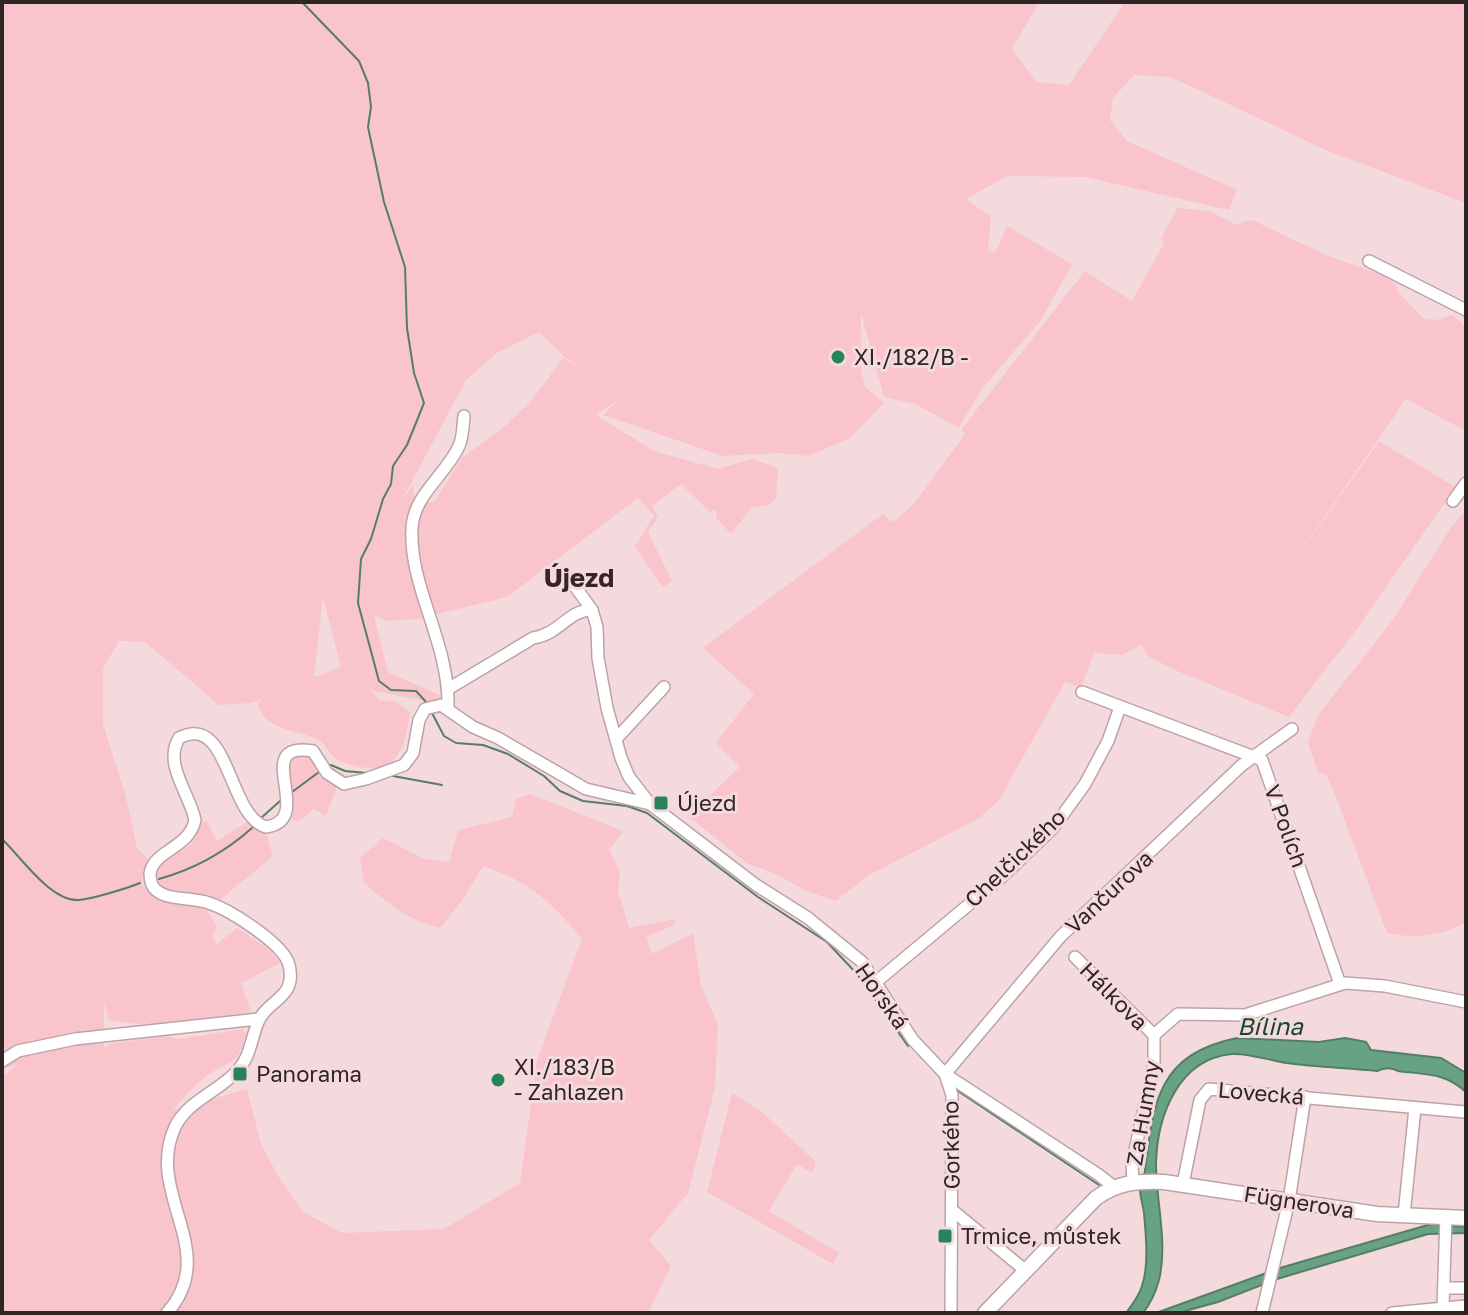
<svg xmlns="http://www.w3.org/2000/svg" width="1468" height="1315" font-family="'Golos Text',sans-serif">
	<style>
		.green { fill: #f9c4cc; fill-rule: evenodd }
		.water { fill: #67a383; stroke: #567d67; stroke-width: 2 }
		.lines { fill: none; stroke-linecap: round; stroke-linejoin: round }
		.stream { stroke: #567d67; stroke-width: 2 }
		.minor-casing { stroke: #bca3a7; stroke-width: 14 }
		.major-casing { stroke: #bca3a7; stroke-width: 17 }
		.minor { stroke: #fff; stroke-width: 11 }
		.major { stroke: #fff; stroke-width: 14 }
		.poi-dot { fill: #27845a; stroke: #f4dadd; stroke-width: 3 }
		.labels { text-anchor: middle; stroke-width: 6; stroke-linejoin: round; paint-order: stroke }
		.poi-label { font-size: 22px; fill: #2f2526; stroke: #f4dadd; text-anchor: start }
		.street-label { font-size: 22px; fill: #2f2526; stroke: #f4dadd }
		.water-label { font-size: 24px; font-style: italic; fill: #174730; stroke: #f4dadd }
		.quarter-label { font-size: 26px; font-weight: bold; fill: #372427; stroke: #f4dadd }
	</style>
	<rect width="100%" height="100%" fill="#f4dadd"/>
	<g class="green">
		<path d="M2 2H1039L1012 49 1037 82 1069 85 1123 5 1122 2H1466V203L1328 151 1171 77 1134 75 1113 98 1110 120 1127 141 1237 190 1229 210 1085 177 1007 176 966 199 991 217 988 250 995 253 1007 226 1072 264 1041 320 981 390 959 428 915 404 884 397 861 313V370L865 387 884 403 850 438 809 456 780 453 723 456 603 415 618 400 596 415 654 451 718 469 752 459 778 468 776 499 768 505 751 508 731 534 717 519 715 509 710 512 681 484 652 506 658 517 648 532 672 581 663 587 635 547 654 515 638 498 507 597 433 615 418 556V503L434 502 462 458 505 426 532 400 563 358 586 371 566 358 539 332 497 353 466 380 401 502 413 485 415 507 412 522 428 618 388 621 374 616 388 672 444 697 432 702 374 691 365 684 380 700 396 702 410 712C406 745 398 777 357 766 351 764 344 764 339 761 328 754 326 741 312 737 294 730 262 728 258 704L261 699 252 703 219 705 145 642 119 641 103 668V724L126 797 137 848 148 859 144 868 142 885C156 906 183 904 206 908L217 927 212 937 217 944 237 928 266 947 280 963 241 983 251 1012C205 1018 155 1030 109 1020L104 1003V1048L110 1044 164 1036 180 1039 242 1029 246 1033C240 1066 226 1061 204 1078 192 1087 182 1100 172 1111L247 1089 261 1144 278 1176 302 1211 342 1233 444 1229 520 1183 537 1060 582 939C552 903 529 881 483 866L463 899 440 928C410 921 387 903 364 883L360 858 383 838 424 859 449 862 458 830 512 817 516 799 530 794 623 831 609 850 620 872 618 891 629 928 676 919 672 926 646 937 652 954 693 933 701 985 718 1025 715 1088 688 1193 649 1240 671 1266 648 1313H2V1077L17 1065 6 1068 2 1074ZM323 597 341 667 315 677 314 676Z"/>
		<polygon points="1177,208 1209,211 1236,225 1244,221 1252,220 1326,255 1382,275 1396,285 1399,293 1424,319 1436,320 1452,315 1463,324 1466,335 1466,431 1406,399 1256,616 1379,441 1457,488 1445,497 1448,502 1443,505 1359,626 1289,717 1175,670 1148,656 1141,645 1122,655 1094,653 1081,687 1065,682 999,800 978,819 869,875 836,901 806,891 774,873 748,864 688,816 740,767 716,743 754,694 703,648 883,514 893,522 914,504 965,434 961,430 1085,271 1132,301 1164,243 1161,239"/>
		<path d="M1466 510V922C1443 936 1413 939 1387 933L1334 792 1327 776 1318 772 1308 743 1318 715 1392 621 1452 526Z"/>
		<path d="M298 755 312 758 320 776 337 787 326 816 314 809 298 822 292 819C290 799 279 768 298 755Z"/>
		<path d="M207 821 217 841 249 821 255 829 266 833 273 856 220 900C206 897 173 894 163 889 135 873 181 852 190 845 197 839 199 830 201 822Z"/>
		<polygon points="732,1093 761,1111 816,1162 812,1173 797,1164 769,1211 839,1253 833,1264 707,1192"/>
	</g>
	<g class="water">
		<path d="M1237 1038 1319 1042 1345 1038 1366 1042 1371 1050 1441 1058 1466 1073V1092C1444 1072 1426 1075 1398 1071 1391 1067 1385 1067 1377 1071 1347 1068 1316 1067 1286 1063 1268 1060 1249 1053 1232 1054 1178 1059 1157 1116 1156 1164 1156 1202 1168 1242 1159 1280 1156 1291 1150 1304 1143 1313H1126C1132 1305 1139 1296 1142 1286 1149 1266 1146 1235 1144 1213 1143 1205 1140 1197 1140 1189 1141 1183 1144 1177 1145 1171 1153 1102 1158 1054 1237 1038Z"/>
		<polygon points="1431,1224 1466,1227 1466,1233 1428,1234 1277,1279 1218,1302 1178,1313 1156,1313 1280,1268"/>
	</g>
	<g class="lines">
		<g class="stream">
			<polyline points="302,2 359,61 368,83 371,107 368,127 384,202 405,267 407,328 414,373 424,403 407,445 393,466 391,484 383,499 371,539 361,559 358,603 379,681 391,690 416,691 427,703"/>
			<polyline points="432,713 444,736 456,743 483,745 508,754 544,776 560,791 583,801 627,806 647,813 758,897 827,942 857,974 908,1046"/>
			<polyline points="331,765 345,771 367,773"/>
			<polyline points="393,776 442,785"/>
			<polyline points="292,792 319,772"/>
			<polyline points="261,818 280,801"/>
			<path d="M2 839C21 857 51 902 79 900 92 899 128 888 140 883"/>
			<path d="M159 879C195 869 224 853 252 828"/>
			<polyline points="958,1091 1099,1185"/>
		</g>
		<defs>
			<g id="minor">
				<polyline points="1369,261 1466,310"/>
				<polyline points="1453,501 1466,483"/>
				<polyline points="569,578 592,610 597,627 598,658 607,708 621,758 629,777 650,804 756,885 808,918 862,962 913,1040 945,1074 1099,1175 1114,1187"/>
				<path d="M448 689 533 638C560 634 568 610 592 610"/>
				<polyline points="1082,692 1262,760 1340,984"/>
				<path d="M448 708C450 644 409 587 412 529 413 495 446 475 459 446 463 437 463 425 464 416"/>
				<polyline points="617,738 664,687"/>
				<polyline points="1075,957 1154,1035"/>
				<polyline points="876,982 1003,876 1054,827 1085,784 1108,741 1120,707"/>
				<polyline points="2,1061 18,1051 75,1039 259,1019"/>
				<polyline points="945,1074 1061,936 1242,765 1292,729"/>
				<polyline points="945,1074 952,1095 951,1313"/>
				<polyline points="1133,1182 1132,1164 1154,1063 1154,1035 1178,1014 1245,1015 1345,983 1385,986 1466,1002"/>
				<polyline points="1183,1184 1200,1100 1209,1089 1465,1112"/>
				<polyline points="952,1210 1026,1271"/>
				<polyline points="1404,1215 1415,1108"/>
				<polyline points="1444,1288 1466,1288"/>
				<polyline points="1443,1307 1446,1216"/>
				<path d="M167 1313C222 1251 144 1194 175 1127 188 1100 219 1092 238 1070 251 1056 251 1037 259 1020 269 999 297 998 289 965 284 944 230 910 209 903 194 897 168 901 156 890 151 886 150 880 150 874 153 850 189 849 195 820 190 794 163 764 179 738 230 712 227 815 266 827 318 820 248 740 313 751L327 773 344 784 366 779 404 765 413 753 419 720 425 709 441 705 473 727 498 738 586 789 650 804"/>
				<polyline points="1262,1313 1289,1201 1305,1097"/>
				<polyline points="1392,1313 1466,1306"/>
			</g>
			<path id="major" d="M985 1313 1096 1198C1118 1182 1138 1181 1164 1182L1377 1214 1466 1218"/>
		</defs>
		<use href="#minor" class="minor-casing"/>
		<use href="#major" class="major-casing"/>
		<use href="#minor" class="minor"/>
		<use href="#major" class="major"/>
	</g>
	<g class="poi-dot">
		<circle cx="838" cy="357" r="8"/>
		<rect x="653" y="795" width="16" height="16" rx="4"/>
		<rect x="232" y="1066" width="16" height="16" rx="4"/>
		<circle cx="498" cy="1080" r="8"/>
		<rect x="937" y="1228" width="16" height="16" rx="4"/>
	</g>
	<g class="labels">
		<g class="poi-label">
			<text x="854" y="365">XI./182/B -</text>
			<text x="677" y="811">Újezd</text>
			<text x="514" y="1075">XI./183/B<tspan x="514" dy="25">- Zahlazen</tspan></text>
			<text x="256" y="1082">Panorama</text>
			<text x="961" y="1244">Trmice, můstek</text>
		</g>
		<g class="street-label">
			<text transform="translate(1286 826) rotate(70)" y="8">V Polích</text>
			<text transform="translate(1015 858) rotate(-44)" y="8">Chelčického</text>
			<text transform="translate(1109 892) rotate(-43)" y="8">Vančurova</text>
			<text transform="translate(882 996) rotate(55)" y="8">Horská</text>
			<text transform="translate(1114 996) rotate(45)" y="8">Hálkova</text>
			<text transform="translate(1261 1093) rotate(5)" y="8">Lovecká</text>
			<text transform="translate(1143 1113) rotate(-80)" y="8">Za Humny</text>
			<text transform="translate(951 1145) rotate(-91)" y="8">Gorkého</text>
			<text transform="translate(1299 1202) rotate(9)" y="8">Fügnerova</text>
		</g>
		<g class="water-label">
			<text x="1270" y="1035">Bílina</text>
		</g>
		<g class="quarter-label">
			<text x="579" y="587">Újezd</text>
		</g>
	</g>
	<rect width="1468" height="1315" fill="none" stroke="#2f2526" stroke-width="8"/>
</svg>
